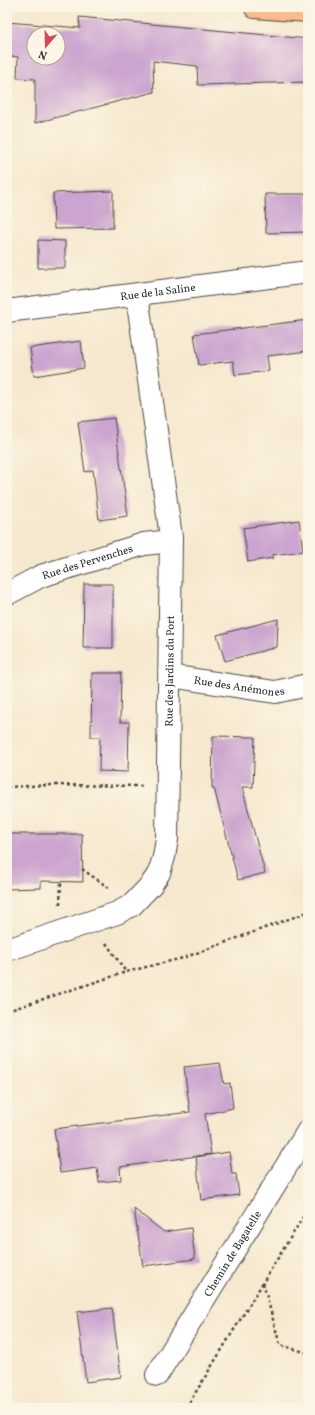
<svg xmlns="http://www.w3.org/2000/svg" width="315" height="1415" font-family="Vollkorn,serif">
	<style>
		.building { fill: #cba4cf; fill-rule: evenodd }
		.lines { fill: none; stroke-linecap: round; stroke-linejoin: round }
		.minor-casing { stroke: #494743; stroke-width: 24 }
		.major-casing { stroke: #494743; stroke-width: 24 }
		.path { stroke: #494743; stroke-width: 2.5; stroke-dasharray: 3 3; stroke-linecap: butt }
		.minor { stroke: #fff; stroke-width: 22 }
		.major { stroke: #fabc8b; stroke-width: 22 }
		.labels { text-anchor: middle; stroke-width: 3; stroke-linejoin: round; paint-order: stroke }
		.street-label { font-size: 11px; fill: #2b2b2b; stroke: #fcf5e5 }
	</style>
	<rect width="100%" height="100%" fill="#fcf5e5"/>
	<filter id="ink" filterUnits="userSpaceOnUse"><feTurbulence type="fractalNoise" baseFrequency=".025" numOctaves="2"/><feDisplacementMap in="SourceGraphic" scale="8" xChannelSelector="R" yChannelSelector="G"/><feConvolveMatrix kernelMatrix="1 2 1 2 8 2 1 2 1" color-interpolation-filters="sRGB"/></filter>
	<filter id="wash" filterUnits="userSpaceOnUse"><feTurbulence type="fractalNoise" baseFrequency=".012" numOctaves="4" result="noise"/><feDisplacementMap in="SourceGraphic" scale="16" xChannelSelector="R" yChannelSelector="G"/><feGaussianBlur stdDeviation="0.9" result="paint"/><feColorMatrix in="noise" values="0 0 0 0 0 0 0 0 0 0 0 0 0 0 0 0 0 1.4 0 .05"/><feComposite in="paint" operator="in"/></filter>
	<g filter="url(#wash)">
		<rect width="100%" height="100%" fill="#f6e8ce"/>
		<g id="blocks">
			<g class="building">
				<path d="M79 17 308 39V82L198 85 197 66 153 61 154 92 35 123V79L17 78 18 57 7 56V22L80 28ZM34 34H58V58H34Z"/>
				<polygon points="113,191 113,228 54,229 53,193"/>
				<polygon points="265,194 308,194 308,232 266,233"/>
				<polygon points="38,240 65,241 65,268 38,268"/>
				<polygon points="308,320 308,351 267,356 269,371 235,375 233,361 199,365 194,334"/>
				<polygon points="81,341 84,368 34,376 30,348"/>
				<polygon points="114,418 128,516 99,520 93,470 85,472 78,422"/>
				<polygon points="299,520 303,551 272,555 273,558 248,562 243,528"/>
				<polygon points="84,584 113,584 113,648 83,648"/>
				<polygon points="278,619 277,647 225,661 217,635"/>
				<polygon points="92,673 121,673 120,722 129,722 128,772 99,771 100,737 91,737"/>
				<polygon points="213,736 255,737 253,787 242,787 265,873 238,880 214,788 212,788"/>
				<polygon points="10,834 82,834 83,882 41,881 41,888 7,889 7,859 10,859"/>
				<polygon points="220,1063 224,1084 230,1083 233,1108 205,1114 211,1154 120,1167 121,1180 99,1182 97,1168 60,1173 54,1129 190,1112 184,1067"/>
				<polygon points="229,1152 232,1174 236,1174 239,1195 201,1200 196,1157"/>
				<polygon points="134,1209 164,1232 191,1228 195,1259 143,1266"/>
				<polygon points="112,1308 121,1377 86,1382 77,1312"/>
			</g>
		</g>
	</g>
	<g filter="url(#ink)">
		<use href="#blocks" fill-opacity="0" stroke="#494743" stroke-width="1"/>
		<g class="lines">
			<defs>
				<g id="minor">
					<path id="s1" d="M7 311 308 272"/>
					<path id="s2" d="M7 594 41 576 144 544 171 541"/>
					<path id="s3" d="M170 676 275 692 308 685"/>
					<path id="s4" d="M7 950 117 913 132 905 151 885 159 873 164 857 167 839 171 537 137 295"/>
					<path id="s5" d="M157 1375 308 1131"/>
				</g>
				<polyline id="major" points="255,7 308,11"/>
			</defs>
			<use href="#minor" class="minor-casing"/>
			<use href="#major" class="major-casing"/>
			<g class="path">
				<polyline points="7,787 50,785 142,786"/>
				<polyline points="82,869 109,888"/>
				<polyline points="60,904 61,882"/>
				<polyline points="106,943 126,972"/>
				<polyline points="7,1011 126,972 183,958 308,912"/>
				<polyline points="263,1283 280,1345 308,1353"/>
				<polyline points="186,1408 308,1209"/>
			</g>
			<use href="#minor" class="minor"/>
			<use href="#major" class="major"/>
		</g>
	</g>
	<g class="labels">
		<g class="street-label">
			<text dy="4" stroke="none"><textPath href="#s1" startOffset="152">Rue de la Saline</textPath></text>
			<text dy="4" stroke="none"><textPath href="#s2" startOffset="87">Rue des Pervenches</textPath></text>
			<text dy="4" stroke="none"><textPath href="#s4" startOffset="378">Rue des Jardins du Port</textPath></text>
			<text dy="4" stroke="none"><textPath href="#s3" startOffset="70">Rue des Anémones</textPath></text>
			<text dy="4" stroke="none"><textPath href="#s5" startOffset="143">Chemin de Bagatelle</textPath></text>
		</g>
	</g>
	<rect width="315" height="1415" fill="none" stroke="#fcf5e5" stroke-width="24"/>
	<g transform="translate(46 46) rotate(200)"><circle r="19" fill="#fcf5e5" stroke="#a8a49b"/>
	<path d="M0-3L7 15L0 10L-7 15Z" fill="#d1495b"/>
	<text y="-6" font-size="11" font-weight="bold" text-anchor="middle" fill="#2b2b2b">N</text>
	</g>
</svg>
